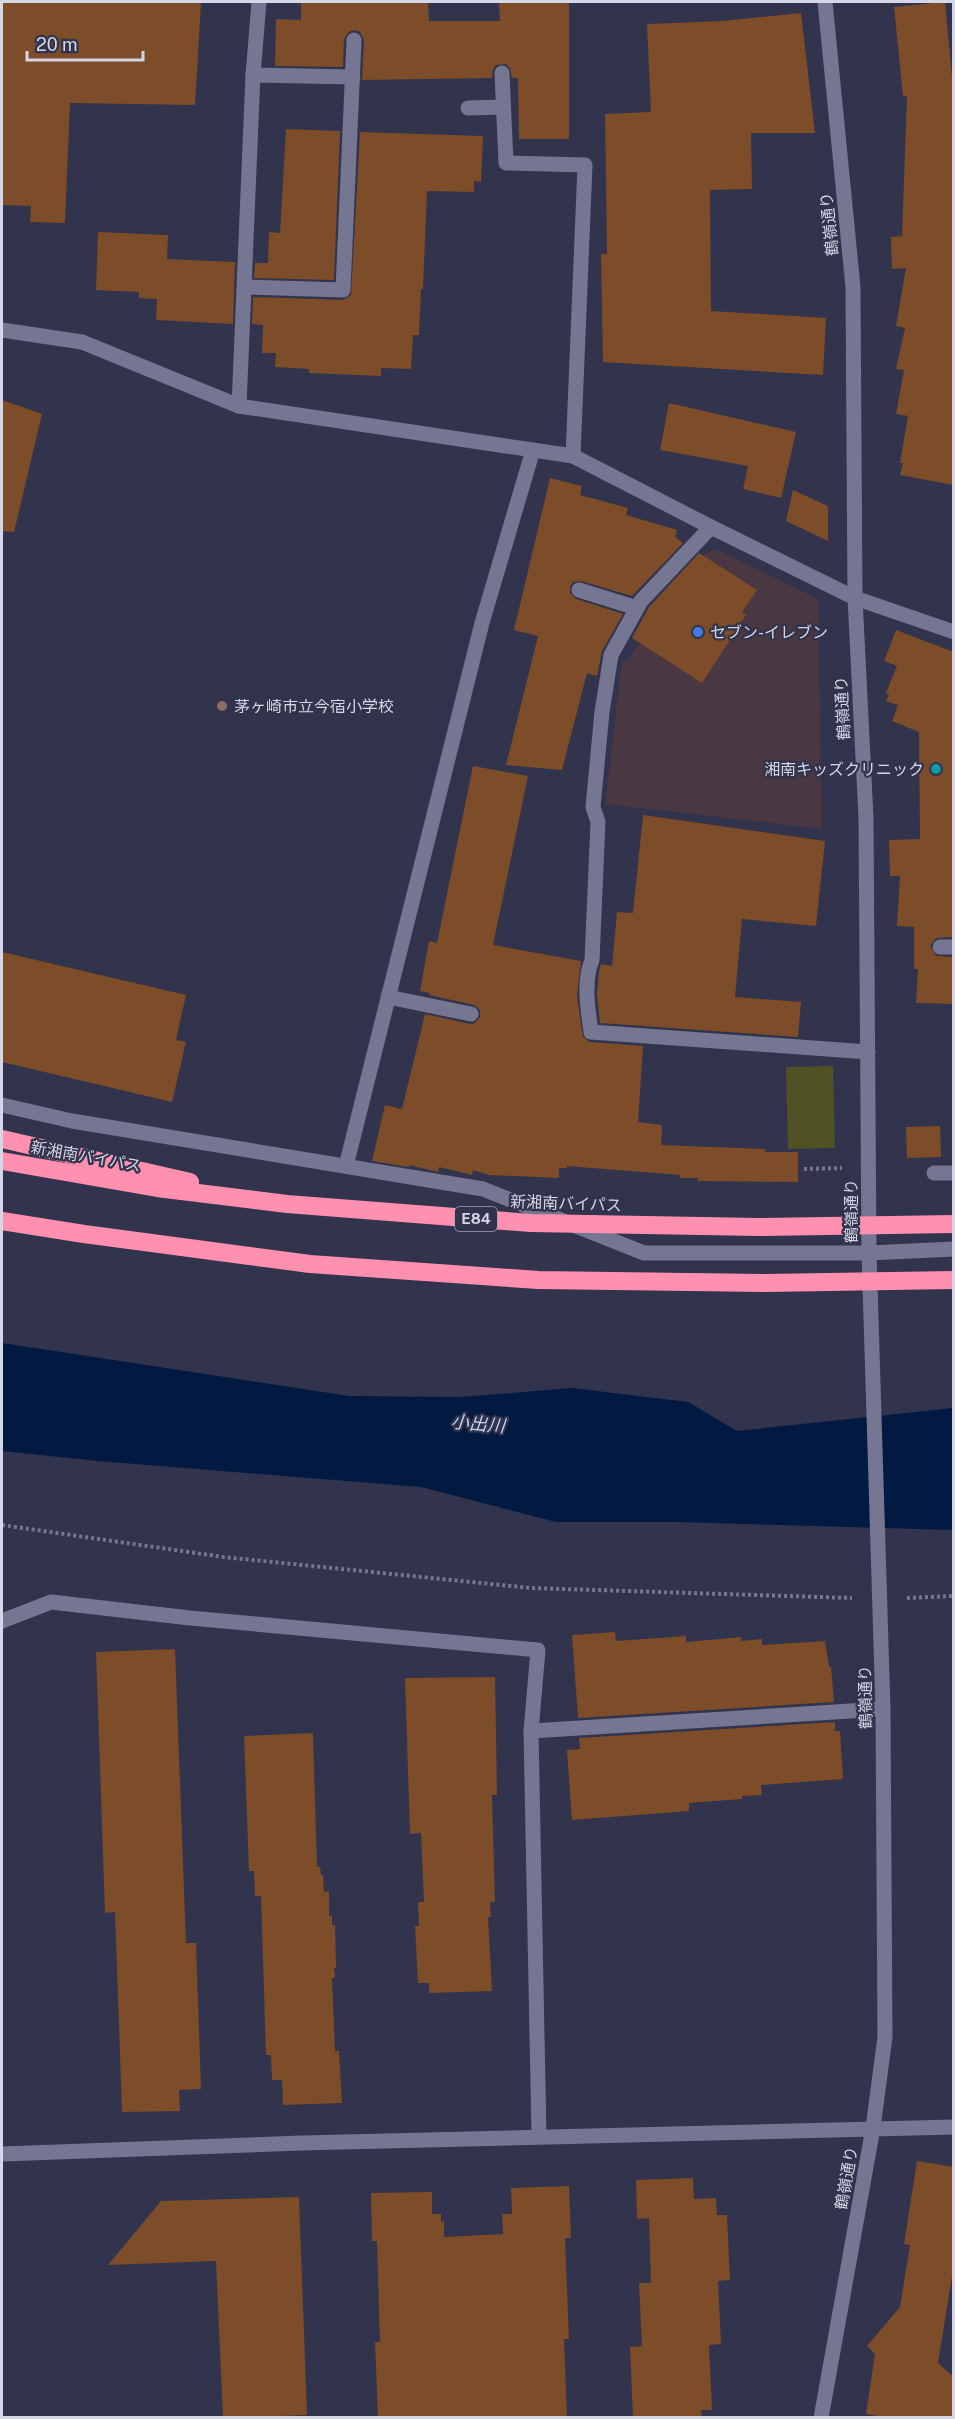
<svg xmlns="http://www.w3.org/2000/svg" width="955" height="2419" font-family="'Public Sans','Noto Sans JP',sans-serif">
	<style>
		.commercial { fill: #493742 }
		.green { fill: #505125 }
		.water { fill: #021942 }
		.building { fill: #7d4c29 }
		.lines { fill: none; stroke-linecap: round; stroke-linejoin: round }
		.path { stroke: #76778c; stroke-width: 4; stroke-dasharray: 3 3; stroke-linecap: butt }
		.minor { stroke: #747692; stroke-width: 15 }
		.highway { stroke: #ff90b0; stroke-width: 18 }
		.shop-dot { fill: #3f7fe0; stroke: #32334c; stroke-width: 2 }
		.education-dot { fill: #8d6e63; stroke: #32334c; stroke-width: 2 }
		.culture-dot { fill: #0f9aa8; stroke: #32334c; stroke-width: 2 }
		.labels { text-anchor: middle; stroke-width: 4.5; stroke-linejoin: round; paint-order: stroke }
		.shield { fill: #32334c; stroke: #a4a5b8; stroke-width: 1.5 }
		.shield-label { font-size: 15px; font-weight: bold; fill: #d5d6e6 }
		.street-label { font-size: 16px; fill: #d5d6e6; stroke: #32334c }
		.poi-label { font-size: 16px; fill: #d5d6e6; stroke: #32334c; text-anchor: start }
		.water-label { font-size: 18px; font-style: italic; fill: #c1d4f1; stroke: #32334c }
	</style>
	<rect width="100%" height="100%" fill="#32334c"/>
	<polygon class="commercial" points="716,549 818,599 822,829 605,804 622,661 628,660 697,557"/>
	<polygon class="green" points="833,1066 835,1148 788,1149 786,1067"/>
	<polygon class="water" points="2,1343 349,1396 460,1397 572,1388 688,1402 737,1431 953,1408 953,1530 678,1522 556,1522 421,1487 98,1461 2,1451"/>
	<g class="building">
		<polygon points="2,2 201,2 195,105 70,103 65,223 30,222 31,206 2,205"/>
		<polygon points="301,2 428,2 429,21 500,21 499,2 569,2 569,139 519,139 518,78 512,78 510,68 506,64 496,65 493,69 492,78 362,80 364,40 360,32 354,30 349,32 344,39 343,67 275,66 276,19 301,20"/>
		<polygon points="945,2 954,99 954,485 900,475 903,463 900,463 908,416 896,414 904,370 896,369 905,328 896,326 906,268 892,269 891,237 902,236 907,96 903,96 894,7"/>
		<polygon points="801,13 815,133 751,133 752,189 710,190 711,311 826,318 823,375 603,362 601,254 607,254 605,114 651,112 647,24 723,21"/>
		<polygon points="286,129 340,131 334,280 254,278 255,263 268,263 269,232 280,233"/>
		<polygon points="360,132 483,136 481,182 474,181 474,192 427,191 423,289 421,289 419,335 413,335 411,369 381,368 381,376 309,373 309,369 275,367 276,353 262,353 263,325 252,324 253,297 343,300 351,295"/>
		<polygon points="98,232 168,235 167,259 235,262 233,324 156,320 157,299 139,298 139,292 96,290"/>
		<polygon points="2,400 42,414 14,532 2,531"/>
		<polygon points="669,403 796,432 781,498 743,489 748,466 660,450"/>
		<polygon points="550,478 582,486 580,495 628,508 626,515 677,530 675,537 683,543 632,596 581,581 573,582 570,587 570,593 576,599 623,614 602,651 597,676 587,673 562,770 506,765 538,636 514,630"/>
		<polygon points="793,490 828,506 828,541 786,521"/>
		<polygon points="699,553 757,590 742,612 746,615 702,683 632,638 649,607"/>
		<polygon points="896,630 954,652 954,937 936,938 930,946 936,956 954,957 954,1004 916,1003 918,969 914,969 914,927 897,926 900,876 890,876 889,840 920,839 919,732 892,721 898,705 886,701 889,695 886,693 897,666 884,661"/>
		<polygon points="473,766 528,776 493,945 581,961 577,996 583,1037 590,1042 643,1046 638,1122 662,1125 661,1145 765,1149 765,1152 798,1152 798,1182 698,1181 698,1178 680,1178 680,1175 567,1166 567,1168 559,1168 559,1178 489,1175 473,1170 472,1175 439,1167 438,1172 409,1165 409,1167 372,1161 385,1105 402,1109 425,1014 470,1024 475,1023 480,1017 480,1010 474,1005 429,995 430,993 420,991 429,941 437,943"/>
		<polygon points="643,815 825,841 816,926 742,919 735,997 801,1002 798,1037 600,1023 597,995 599,971 601,964 612,966 617,912 633,913"/>
		<polygon points="2,952 186,995 176,1040 186,1042 172,1102 2,1062"/>
		<polygon points="940,1126 941,1157 907,1158 906,1127"/>
		<polygon points="615,1632 616,1641 686,1636 686,1642 741,1637 741,1641 762,1639 762,1645 825,1641 829,1667 831,1667 834,1702 578,1718 572,1635"/>
		<polygon points="175,1649 186,1943 196,1943 201,2089 179,2090 180,2111 122,2112 115,1912 105,1913 96,1652"/>
		<polygon points="495,1677 497,1795 492,1795 495,1902 490,1902 491,1917 488,1917 492,1991 429,1993 429,1983 418,1983 415,1926 419,1926 418,1902 424,1902 421,1833 410,1834 405,1678"/>
		<polygon points="835,1722 835,1731 840,1731 843,1779 761,1785 762,1795 742,1796 742,1799 689,1803 689,1811 572,1820 567,1750 580,1749 579,1738"/>
		<polygon points="313,1733 317,1867 320,1867 321,1875 323,1875 324,1892 329,1891 329,1916 332,1916 332,1925 335,1925 336,1968 334,1968 335,1978 332,1978 335,2051 339,2051 342,2103 283,2105 282,2080 272,2080 271,2055 266,2055 261,1896 255,1896 254,1871 249,1871 244,1736"/>
		<polygon points="917,2161 954,2167 954,2264 938,2363 954,2377 954,2418 889,2418 866,2414 875,2354 867,2346 900,2307 910,2245 904,2244"/>
		<polygon points="693,2178 694,2199 716,2198 717,2215 727,2215 730,2280 718,2281 721,2344 709,2345 712,2410 701,2410 702,2418 633,2418 630,2347 642,2346 639,2283 651,2283 649,2218 637,2219 636,2180"/>
		<polygon points="569,2186 571,2238 565,2238 569,2339 564,2339 567,2418 378,2418 375,2342 380,2342 377,2241 372,2241 371,2193 432,2192 432,2214 441,2214 441,2222 444,2221 444,2237 503,2234 502,2214 512,2214 511,2188"/>
		<polygon points="299,2197 307,2415 223,2418 216,2261 108,2265 161,2201"/>
	</g>
	<g class="lines">
		<g class="path">
			<polyline points="804,1169 842,1168"/>
			<polyline points="2,1525 223,1557 531,1588 852,1598"/>
			<polyline points="907,1598 954,1596"/>
		</g>
		<g class="minor">
			<polyline points="502,73 506,163 585,165 573,456"/>
			<polyline points="253,75 353,77"/>
			<polyline points="468,108 503,107"/>
			<polyline points="245,287 343,290 354,40"/>
			<polyline points="2,330 82,342 239,406 573,456 711,527 855,598 954,632"/>
			<polyline points="239,406 253,75 259,2"/>
			<path d="M711 527 641 601 611 655 602 712 593 807 598 822 592 960C583 982 588 1009 591 1032L868 1052"/>
			<polyline points="579,590 637,608"/>
			<polyline points="940,947 954,947"/>
			<polyline points="388,997 471,1014"/>
			<polyline points="2,1105 72,1121 483,1189 644,1253 869,1253 954,1249"/>
			<polyline points="346,1166 482,623 533,450"/>
			<polyline points="934,1173 954,1173"/>
			<polyline points="2,1621 51,1602 190,1618 538,1650 531,1731 539,2136"/>
			<polyline points="531,1731 883,1709"/>
			<polyline points="2,2154 302,2143 954,2127"/>
			<polyline points="821,2418 873,2128 885,2037 883,1709 869,1253 866,818 855,598 853,287 825,2"/>
		</g>
		<g class="highway">
			<polyline points="2,1139 190,1182"/>
			<polyline points="2,1161 157,1188 287,1204 531,1223 759,1227 954,1224"/>
			<polyline points="2,1221 84,1234 310,1264 538,1280 766,1283 954,1280"/>
		</g>
	</g>
	<circle class="shop-dot" cx="698" cy="632" r="6"/>
	<circle class="education-dot" cx="222" cy="706" r="6"/>
	<circle class="culture-dot" cx="936" cy="769" r="6"/>
	<g class="labels">
		<rect class="shield" x="455" y="1207" width="42" height="24" rx="4.5"/>
		<g class="shield-label">
			<text x="476" y="1224">E84</text>
		</g>
		<g class="street-label">
			<text transform="translate(829 224) rotate(-96)" y="6">鶴嶺通り</text>
			<text transform="translate(842 708) rotate(-93)" y="6">鶴嶺通り</text>
			<text transform="translate(86 1156) rotate(10)" y="6">新湘南バイパス</text>
			<text transform="translate(566 1203) rotate(2)" y="6">新湘南バイパス</text>
			<text transform="translate(851 1211) rotate(-90)" y="6">鶴嶺通り</text>
			<text transform="translate(865 1697) rotate(-91)" y="6">鶴嶺通り</text>
			<text transform="translate(846 2178) rotate(-80)" y="6">鶴嶺通り</text>
		</g>
		<g class="poi-label">
			<text x="710" y="638">セブン-イレブン</text>
			<text x="234" y="712">茅ヶ崎市立今宿小学校</text>
			<text x="924" y="775" text-anchor="end">湘南キッズクリニック</text>
		</g>
		<g class="water-label">
			<text transform="translate(478 1424) rotate(5)" y="6">小出川</text>
		</g>
	</g>
	<rect width="955" height="2419" fill="none" stroke="#d5d6e6" stroke-width="6"/>
	<path d="M27 51v9h116v-9" fill="none" stroke="#d5d6e6" stroke-width="3"/>
	<text x="36" y="51" font-size="18" fill="#d5d6e6" stroke="#32334c" stroke-width="4.5" paint-order="stroke">20 m</text>
</svg>
